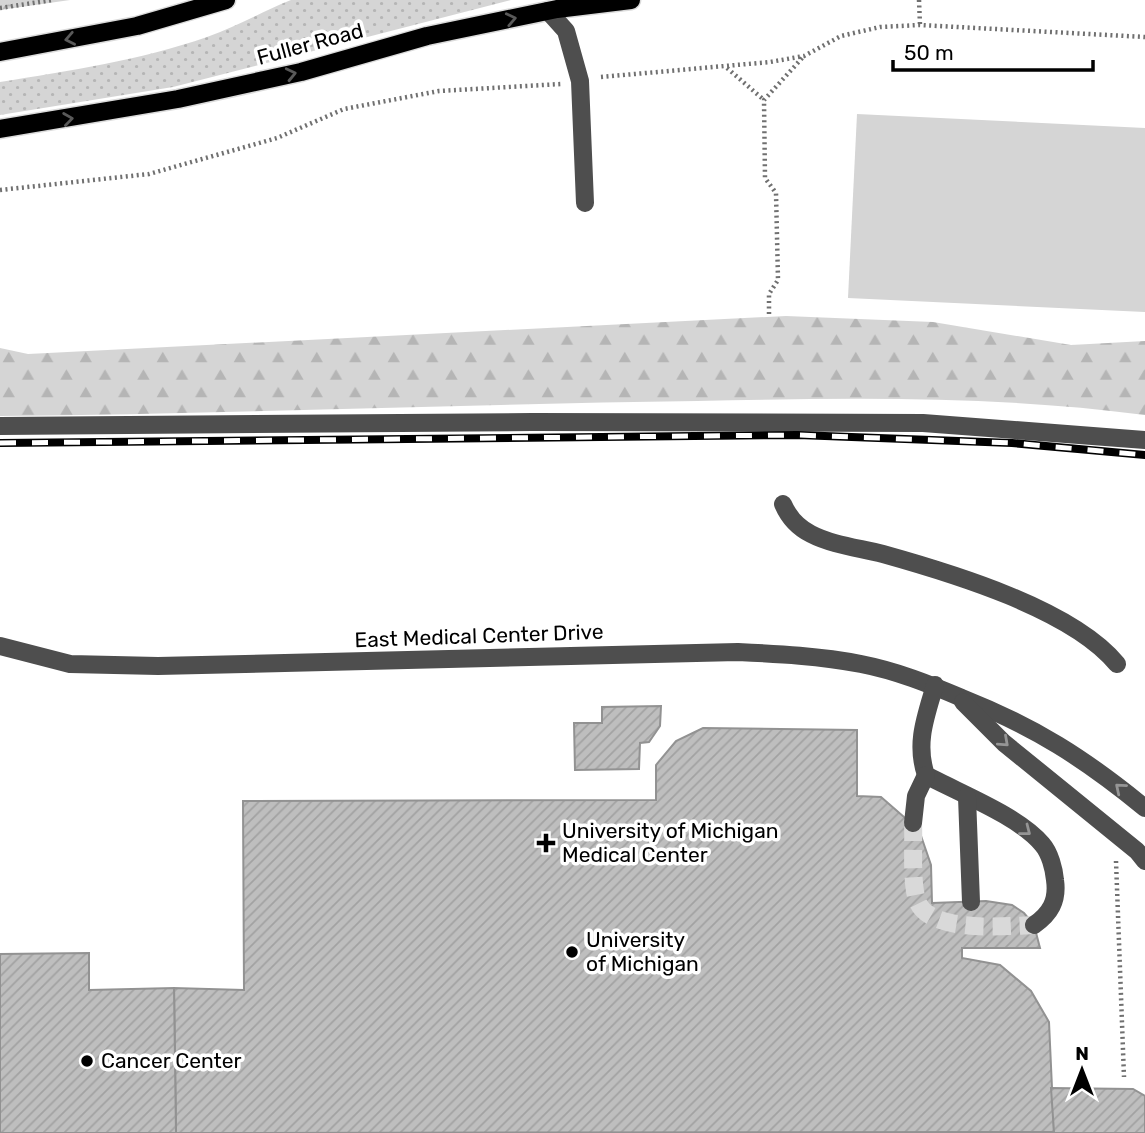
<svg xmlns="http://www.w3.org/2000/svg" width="1145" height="1133" font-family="Rubik,sans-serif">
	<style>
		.grass { fill: url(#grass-dots) }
		.forest { fill: url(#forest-firs) }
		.park { fill: url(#park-crowns) }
		.pitch { fill: #d5d5d5 }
		.building { fill: url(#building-hatch); stroke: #929292; stroke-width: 2 }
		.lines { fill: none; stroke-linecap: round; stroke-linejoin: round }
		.minor-tunnel { stroke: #d9d9d9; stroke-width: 18; stroke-dasharray: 18 9; stroke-linecap: butt }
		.major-casing { stroke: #dbdbdb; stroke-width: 21 }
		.path { stroke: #707070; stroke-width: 4.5; stroke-dasharray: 2 3.5; stroke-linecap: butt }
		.minor { stroke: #4e4e4e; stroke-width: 18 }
		.major { stroke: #000; stroke-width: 18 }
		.rail-casing { stroke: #000; stroke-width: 8 }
		.rail { stroke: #fff; stroke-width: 5; stroke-dasharray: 16; stroke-linecap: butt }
		.oneway { stroke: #595959 }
		.oneway2 { stroke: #959595 }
		.poi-dot { fill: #000; stroke: #fff; stroke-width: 2.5 }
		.labels { text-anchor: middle; stroke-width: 7; stroke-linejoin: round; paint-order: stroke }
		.street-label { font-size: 21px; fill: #000; stroke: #fff }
		.poi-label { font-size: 21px; fill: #000; stroke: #fff; text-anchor: start }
	</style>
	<defs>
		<pattern id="grass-dots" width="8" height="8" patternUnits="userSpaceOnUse" patternTransform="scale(1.75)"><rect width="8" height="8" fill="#d5d5d5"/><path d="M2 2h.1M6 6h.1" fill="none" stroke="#b5b5b5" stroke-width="1.8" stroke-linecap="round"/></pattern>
		<pattern id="forest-firs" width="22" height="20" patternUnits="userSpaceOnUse" patternTransform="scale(1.75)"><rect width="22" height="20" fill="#d5d5d5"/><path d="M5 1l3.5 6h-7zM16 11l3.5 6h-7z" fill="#b5b5b5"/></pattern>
		<pattern id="park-crowns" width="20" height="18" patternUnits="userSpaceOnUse" patternTransform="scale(1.75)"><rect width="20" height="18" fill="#d5d5d5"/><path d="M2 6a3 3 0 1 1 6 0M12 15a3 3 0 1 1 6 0" fill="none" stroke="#b5b5b5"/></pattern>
		<pattern id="building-hatch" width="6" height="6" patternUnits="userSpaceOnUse" patternTransform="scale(1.75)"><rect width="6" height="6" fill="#bebebe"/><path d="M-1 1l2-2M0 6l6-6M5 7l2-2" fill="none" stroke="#a2a2a2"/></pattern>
	</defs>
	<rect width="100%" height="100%" fill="#fff"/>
	<path class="grass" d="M291 0H511L173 87 0 115V82C69 71 141 60 207 37 236 27 263 11 291 0Z"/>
	<path class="forest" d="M786 316 933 322 1071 345 1145 341V415C997 395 845 398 697 401 464 404 232 414 0 416V348L28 354Z"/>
	<polygon class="park" points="0,0 70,0 0,10"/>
	<polygon class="pitch" points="857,114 1145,128 1145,312 848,298"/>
	<g class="building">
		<polygon points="661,706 660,726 649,742 640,743 639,769 575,770 574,723 602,723 602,707"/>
		<polygon points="703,728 857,730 857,796 881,797 919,830 931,865 932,903 986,901 1012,905 1024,913 1034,925 1040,948 962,948 962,958 1000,965 1031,991 1049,1022 1054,1132 176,1133 174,988 244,990 243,801 656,800 656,765 676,741"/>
		<polygon points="89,953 89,990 174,988 176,1133 0,1133 0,954"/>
		<polygon points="1051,1088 1133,1089 1145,1096 1145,1133 935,1133 1054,1132"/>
	</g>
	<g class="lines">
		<path class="minor-tunnel" d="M913 823C914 844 911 881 917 900 928 934 1006 926 1034 925"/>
		<defs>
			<g id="major">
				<polyline points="0,52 137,26 226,0"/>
				<polyline points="0,129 178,99 301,72 427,36 557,9 631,0"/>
			</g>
		</defs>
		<use href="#major" class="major-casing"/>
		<g class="path">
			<polyline points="919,0 920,25"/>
			<polyline points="0,8 53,0"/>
			<polyline points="727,68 764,100"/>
			<polyline points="601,77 770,62 804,56 841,36 880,27 920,25 1145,37"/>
			<polyline points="0,190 149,174 277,138 344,109 439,91 561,84"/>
			<polyline points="769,314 769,294 778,280 776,193 765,178 764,100 804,56"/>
			<polyline points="1116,861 1124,1077"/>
		</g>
		<g class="minor">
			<polyline points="548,11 566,31 580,81 585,203"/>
			<polyline points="0,426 532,422 923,423 1145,440"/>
			<path d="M783 504C789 518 797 527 811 534 832 545 860 548 883 554 951 573 1072 609 1117 664"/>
			<path d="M0 646 70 664 158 666 738 652C779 654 820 656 861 664 897 671 929 684 962 698 1035 727 1084 758 1145 808"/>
			<path d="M935 685C926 716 915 743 926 775 959 793 1019 816 1042 844 1050 853 1054 869 1055 880 1058 901 1050 914 1034 925"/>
			<polyline points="963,702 1004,743 1137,851 1145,861"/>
			<polyline points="967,797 971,902"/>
			<polyline points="913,823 916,796 926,775"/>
		</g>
		<use href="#major" class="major"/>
		<defs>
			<polyline id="rail" points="0,443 798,435 1012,443 1145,455"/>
		</defs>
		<use href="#rail" class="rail-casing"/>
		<use href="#rail" class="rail"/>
	</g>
	<defs><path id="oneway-chevron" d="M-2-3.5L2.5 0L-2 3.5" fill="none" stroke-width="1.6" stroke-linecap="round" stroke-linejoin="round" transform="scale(1.75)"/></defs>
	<g class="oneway">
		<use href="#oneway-chevron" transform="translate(511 19) rotate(-12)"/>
		<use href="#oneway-chevron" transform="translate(70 39) rotate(169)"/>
		<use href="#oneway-chevron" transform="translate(291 74) rotate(-13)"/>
		<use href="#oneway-chevron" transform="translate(68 119) rotate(-8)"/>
	</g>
	<g class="oneway2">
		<use href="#oneway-chevron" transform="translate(1004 742) rotate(42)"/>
		<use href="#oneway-chevron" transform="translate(1120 788) rotate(-140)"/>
		<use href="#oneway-chevron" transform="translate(1026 831) rotate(38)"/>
	</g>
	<g class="poi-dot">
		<path d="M542.5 832.5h7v7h7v7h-7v7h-7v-7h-7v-7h7z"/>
		<circle cx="572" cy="952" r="7"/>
		<circle cx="87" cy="1061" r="7"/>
	</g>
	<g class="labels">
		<g class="street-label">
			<text transform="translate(310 44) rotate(-15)" y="7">Fuller Road</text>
			<text transform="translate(479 636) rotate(-2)" y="7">East Medical Center Drive</text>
		</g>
		<g class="poi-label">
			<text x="562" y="838">University of Michigan<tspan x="562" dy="24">Medical Center</tspan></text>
			<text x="586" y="947">University<tspan x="586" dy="24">of Michigan</tspan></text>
			<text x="101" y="1068">Cancer Center</text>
		</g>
	</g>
	<g transform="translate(1082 1070)" stroke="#ffffff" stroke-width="5" paint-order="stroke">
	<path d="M0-5L12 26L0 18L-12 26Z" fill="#000000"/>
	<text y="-10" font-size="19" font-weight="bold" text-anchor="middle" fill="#000000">N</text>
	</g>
	<path d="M893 60v10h200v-10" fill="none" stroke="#000000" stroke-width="3.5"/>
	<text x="904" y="60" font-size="21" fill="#000000" stroke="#ffffff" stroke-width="5" paint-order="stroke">50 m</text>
</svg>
